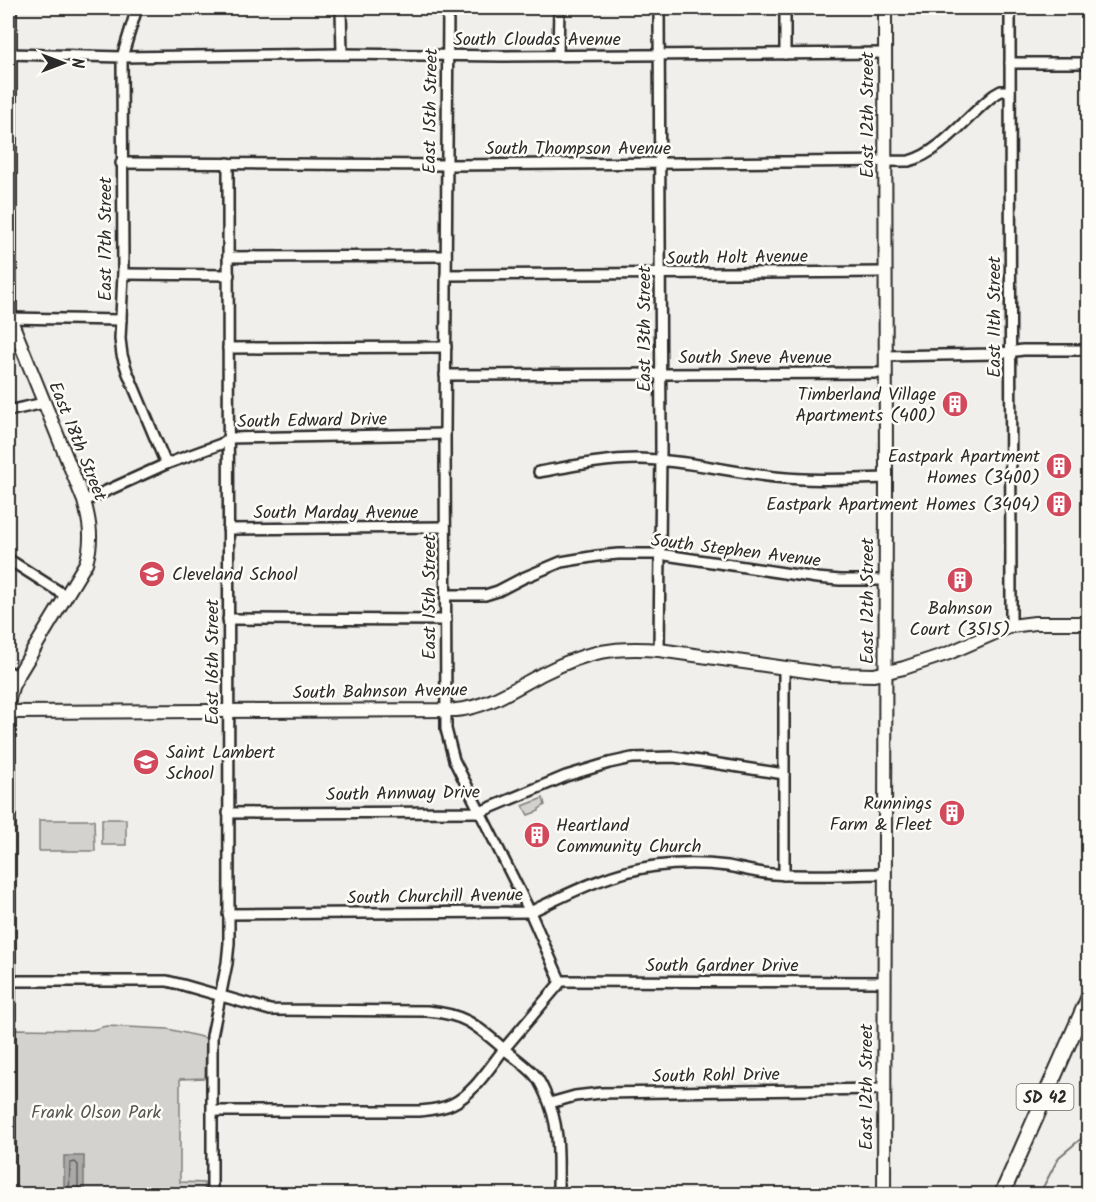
<svg xmlns="http://www.w3.org/2000/svg" width="1096" height="1202" font-family="Kalam,sans-serif">
	<style>
		.green { fill: #d3d2cf; stroke: #7f7e7d; stroke-width: 1.5 }
		.water { fill: #aaa9a7; stroke: #777775; stroke-width: 1.5 }
		.lines { fill: none; stroke-linecap: round; stroke-linejoin: round }
		.shore { stroke: #5e5d5d; stroke-width: 1.5 }
		.stream { stroke: #777775; stroke-width: 2 }
		.street-casing { stroke: #2b2b2b; stroke-width: 14 }
		.secondary-casing { stroke: #2b2b2b; stroke-width: 16 }
		.primary-casing { stroke: #2b2b2b; stroke-width: 18 }
		.street { stroke: #fdfcf7; stroke-width: 9 }
		.secondary { stroke: #fdfcf7; stroke-width: 12 }
		.primary { stroke: #fdfcf7; stroke-width: 14 }
		.labels { text-anchor: middle; stroke-width: 5; stroke-linejoin: round; paint-order: stroke }
		.shield { fill: #fdfcf7; stroke: #6a6a68; stroke-width: 1.5 }
		.shield-label { font-size: 16px; font-weight: bold; fill: #2b2b2b }
		.street-label { font-size: 18px; fill: #2b2b2b; stroke: #fdfcf7 }
		.poi-label { font-size: 18px; fill: #2b2b2b; stroke: #fdfcf7; text-anchor: end }
		.park-label { font-size: 18px; fill: #555554; stroke: #fdfcf7 }
	</style>
	<rect width="100%" height="100%" fill="#f0efeb"/>
	<filter id="ink" filterUnits="userSpaceOnUse"><feTurbulence type="fractalNoise" baseFrequency=".0167" numOctaves="2"/><feDisplacementMap in="SourceGraphic" scale="12" xChannelSelector="R" yChannelSelector="G"/><feConvolveMatrix kernelMatrix="1 2 1 2 8 2 1 2 1" color-interpolation-filters="sRGB"/></filter>
	<g filter="url(#ink)">
		<g class="green">
			<polygon points="543,798 545,805 539,809 539,811 528,815 523,806"/>
			<rect x="102" y="819" width="24" height="26"/>
			<polygon points="39,820 94,820 95,851 39,851"/>
			<polygon points="106,1026 168,1029 206,1038 205,1078 180,1079 180,1182 204,1183 204,1194 8,1194 15,1029 92,1030"/>
		</g>
		<rect class="water" x="64" y="1156" width="20" height="38"/>
		<g class="lines">
			<polyline class="shore" points="69,1194 70,1165 71,1163 75,1162 78,1165 78,1194"/>
			<polyline class="stream" points="1041,1191 1059,1157 1088,1133"/>
			<defs>
				<g id="street">
					<polyline points="137,8 122,57 123,274 120,339 122,355 127,371 166,464"/>
					<polyline points="341,8 342,54"/>
					<path d="M448 8 445 434 446 729 454 760 530 912 559 978V984L504 1049C514 1057 524 1064 533 1073 539 1079 542 1086 545 1093 561 1126 558 1159 558 1194"/>
					<polyline points="659,8 661,451 659,650"/>
					<polyline points="785,8 785,54"/>
					<polyline points="1010,8 1011,626"/>
					<polyline points="10,54 122,57 342,54 502,56 885,53"/>
					<polyline points="558,56 559,8"/>
					<polyline points="1010,63 1088,63"/>
					<path d="M121 163 446 165 909 161C941 153 968 115 994 95L1001 91H1010"/>
					<polyline points="228,257 446,256"/>
					<polyline points="123,274 229,275"/>
					<polyline points="446,275 885,272"/>
					<polyline points="8,318 121,320"/>
					<polyline points="228,348 446,347"/>
					<polyline points="885,356 995,354 1023,350 1088,350"/>
					<polyline points="445,375 885,373"/>
					<polyline points="8,411 44,403"/>
					<path d="M539 472C572 466 605 459 639 459 685 460 730 472 775 477 812 481 849 479 886 478"/>
					<polyline points="84,501 166,464 221,444 229,438 445,434"/>
					<polyline points="228,529 445,527"/>
					<polyline points="8,559 66,596"/>
					<polyline points="446,595 485,595 498,591 523,578 561,562 597,556 618,554 659,554 817,578 840,580 885,580"/>
					<polyline points="228,619 446,620"/>
					<polyline points="8,671 17,677"/>
					<polyline points="228,813 480,812 566,776 609,763 632,758 674,757 784,774"/>
					<polyline points="784,875 784,667"/>
					<path d="M228 914 530 912C570 893 610 872 655 866 679 863 704 863 728 866 743 869 758 873 773 874 809 877 848 874 884 874"/>
					<path d="M9 981H167L183 985 270 1010 427 1011C465 1014 476 1025 504 1049 490 1067 473 1094 452 1104 442 1109 430 1110 419 1111H212"/>
					<polyline points="559,981 884,982"/>
					<polyline points="550,1103 575,1096 601,1093 884,1089"/>
					<polyline points="212,1194 212,1036 227,963 229,943 228,163"/>
				</g>
				<g id="secondary">
					<path d="M8 712 456 710C489 707 515 688 544 673 585 652 614 646 659 650L828 674 874 675 904 668 949 653 1011 626 1035 623H1088"/>
					<path d="M9 1194V699L12 687 17 677 86 563C93 541 90 522 84 501L10 318V8"/>
					<polyline points="884,1194 886,478 885,8"/>
				</g>
				<polyline id="primary" points="1002,1194 1088,999"/>
			</defs>
			<use href="#street" class="street-casing"/>
			<use href="#secondary" class="secondary-casing"/>
			<use href="#primary" class="primary-casing"/>
			<use href="#street" class="street"/>
			<use href="#secondary" class="secondary"/>
			<use href="#primary" class="primary"/>
		</g>
	</g>
	<defs>
		<symbol id="building-disc" viewBox="-11 -11 22 22"><circle r="9.5" fill="#d1495b" stroke="#fdfcf7"/><path d="M-4-6H4V6H1V3H-1V6H-4ZM-2.5-4.3h1.7v1.8h-1.7ZM.8-4.3h1.7v1.8H.8ZM-2.5-1h1.7V.8h-1.7ZM.8-1h1.7V.8H.8Z" fill="#fff"/></symbol>
		<symbol id="school-disc" viewBox="-11 -11 22 22"><circle r="9.5" fill="#d1495b" stroke="#fdfcf7"/><path d="M0-5L7-2L0 1L-7-2ZM-4 1L0 2.5L4 1V4Q0 6-4 4Z" fill="#fff"/></symbol>
	</defs>
	<g fill-rule="evenodd">
		<use href="#building-disc" x="940" y="389" width="30" height="30"/>
		<use href="#building-disc" x="1044" y="451" width="30" height="30"/>
		<use href="#building-disc" x="1044" y="489" width="30" height="30"/>
		<use href="#school-disc" x="137" y="559" width="30" height="30"/>
		<use href="#building-disc" x="945" y="565" width="30" height="30"/>
		<use href="#school-disc" x="131" y="747" width="30" height="30"/>
		<use href="#building-disc" x="937" y="798" width="30" height="30"/>
		<use href="#building-disc" x="522" y="820" width="30" height="30"/>
	</g>
	<g class="labels">
		<rect class="shield" x="1016.5" y="1084" width="57" height="26" rx="4.5"/>
		<g class="shield-label">
			<text x="1045" y="1103">SD 42</text>
		</g>
		<g class="street-label">
			<text x="537" y="45">South Cloudas Avenue</text>
			<text transform="translate(430 111) rotate(-89)" y="6">East 15th Street</text>
			<text transform="translate(867 115) rotate(-90)" y="6">East 12th Street</text>
			<text x="578" y="154">South Thompson Avenue</text>
			<text transform="translate(105 239) rotate(-90)" y="6">East 17th Street</text>
			<text transform="translate(737 257) rotate(-1)" y="6">South Holt Avenue</text>
			<text transform="translate(994 317) rotate(-90)" y="6">East 11th Street</text>
			<text transform="translate(644 329) rotate(-90)" y="6">East 13th Street</text>
			<text x="755" y="363">South Sneve Avenue</text>
			<text transform="translate(312 420) rotate(-1)" y="6">South Edward Drive</text>
			<text transform="translate(78 441) rotate(68)" y="6">East 18th Street</text>
			<text x="336" y="518">South Marday Avenue</text>
			<text transform="translate(736 550) rotate(7)" y="6">South Stephen Avenue</text>
			<text transform="translate(429 597) rotate(-90)" y="6">East 15th Street</text>
			<text transform="translate(867 601) rotate(-90)" y="6">East 12th Street</text>
			<text transform="translate(212 662) rotate(-90)" y="6">East 16th Street</text>
			<text transform="translate(380 691) rotate(-1)" y="6">South Bahnson Avenue</text>
			<text transform="translate(403 793) rotate(-1)" y="6">South Annway Drive</text>
			<text transform="translate(435 896) rotate(-1)" y="6">South Churchill Avenue</text>
			<text x="722" y="971">South Gardner Drive</text>
			<text transform="translate(716 1075) rotate(-1)" y="6">South Rohl Drive</text>
			<text transform="translate(866 1087) rotate(-90)" y="6">East 12th Street</text>
		</g>
		<g class="poi-label">
			<text x="936" y="400">Timberland Village<tspan x="936" dy="21">Apartments (400)</tspan></text>
			<text x="1040" y="462">Eastpark Apartment<tspan x="1040" dy="21">Homes (3400)</tspan></text>
			<text x="1040" y="510">Eastpark Apartment Homes (3404)</text>
			<text x="172" y="580" text-anchor="start">Cleveland School</text>
			<text x="960" y="614" text-anchor="middle">Bahnson<tspan x="960" dy="21">Court (3515)</tspan></text>
			<text x="166" y="758" text-anchor="start">Saint Lambert<tspan x="166" dy="21">School</tspan></text>
			<text x="932" y="809">Runnings<tspan x="932" dy="21">Farm &amp; Fleet</tspan></text>
			<text x="556" y="831" text-anchor="start">Heartland<tspan x="556" dy="21">Community Church</tspan></text>
		</g>
		<g class="park-label">
			<text x="96" y="1118">Frank Olson Park</text>
		</g>
	</g>
	<rect width="1096" height="1202" fill="none" stroke="#fdfcf7" stroke-width="30"/>
	<rect x="15" y="15" width="1066" height="1172" fill="none" stroke="#2b2b2b" stroke-width="2" filter="url(#ink)"/>
	<g transform="translate(63 63) rotate(90)" stroke="#fdfcf7" stroke-width="4.5" paint-order="stroke">
	<path d="M0-4.5L10 22L0 15L-10 22Z" fill="#2b2b2b"/>
	<text y="-9" font-size="16" font-weight="bold" text-anchor="middle" fill="#2b2b2b">N</text>
	</g>
</svg>
